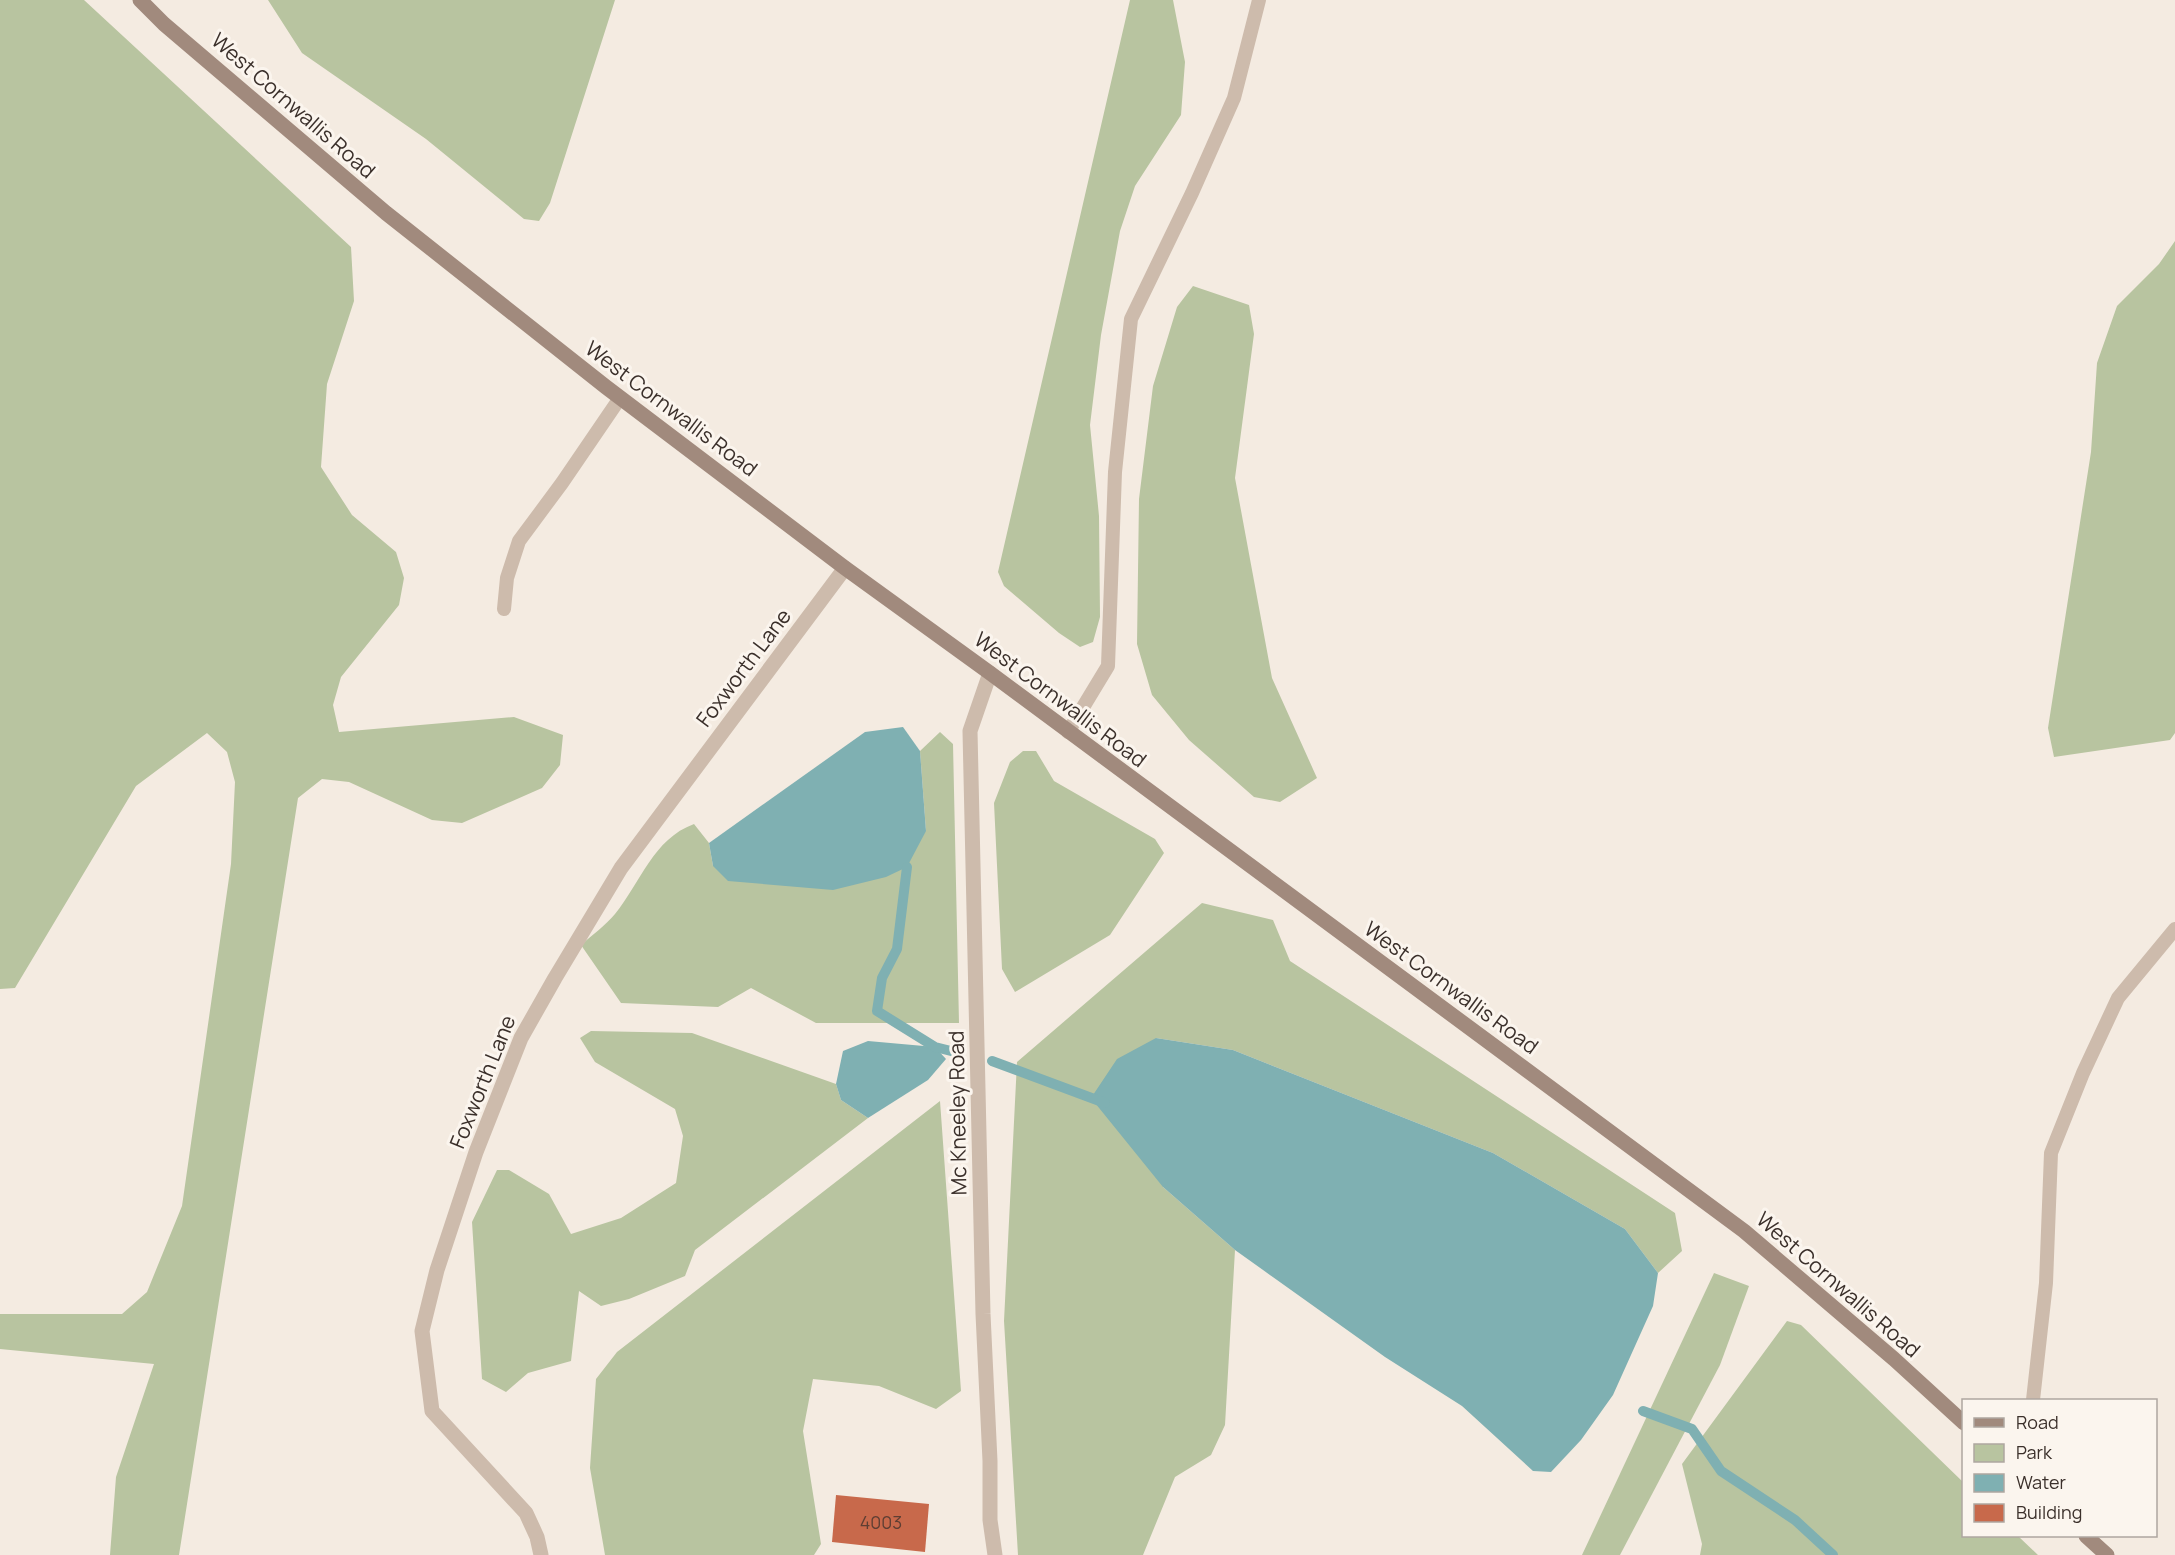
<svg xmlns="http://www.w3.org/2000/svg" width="2175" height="1555" font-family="Manrope,sans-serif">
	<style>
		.green { fill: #b8c4a0 }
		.water { fill: #7fb0b2 }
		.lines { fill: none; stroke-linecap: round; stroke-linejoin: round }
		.stream { stroke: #7fb0b2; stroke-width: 10 }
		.building { fill: #c8694b }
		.lane { stroke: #cdbbac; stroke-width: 14 }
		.street { stroke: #cdbbac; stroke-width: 15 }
		.secondary { stroke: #a18a7d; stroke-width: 15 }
		.labels { text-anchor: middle; stroke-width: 6; stroke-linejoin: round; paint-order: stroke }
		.number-label { font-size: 18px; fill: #5e3e33 }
		.street-label { font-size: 21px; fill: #3b302b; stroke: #fbf5ee }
	</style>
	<rect width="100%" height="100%" fill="#f4ebe1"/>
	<g class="green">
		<polygon points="0,0 84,0 351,247 354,301 327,384 321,467 352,515 396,552 404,578 399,605 341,677 333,705 339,732 514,717 563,735 560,765 542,788 462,823 432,820 349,782 322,779 298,798 179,1555 110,1555 116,1477 154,1364 0,1349 0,1314 122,1314 147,1292 182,1206 231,864 235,782 227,752 207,733 136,786 15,988 0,989"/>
		<polygon points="268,0 615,0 550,203 539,221 524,219 426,139 302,53"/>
		<polygon points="1130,0 1173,0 1185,62 1181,115 1135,186 1120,231 1101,335 1090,425 1099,516 1100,617 1093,642 1080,647 1059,633 1004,586 998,572"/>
		<polygon points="2175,241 2175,733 2170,740 2054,757 2048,728 2091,452 2097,363 2117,306 2159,264"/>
		<polygon points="1193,286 1249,305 1254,334 1235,478 1272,678 1317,778 1280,802 1254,797 1189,740 1152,695 1137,644 1139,499 1153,386 1177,307"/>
		<path d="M940 732 953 744 959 1023H816L751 988 718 1007 621 1003 581 945C592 935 606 925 615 914 641 882 653 839 694 824L709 843 713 866 926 831 920 751Z"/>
		<polygon points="1023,751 1036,751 1054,781 1155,839 1164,853 1110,935 1015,992 1002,969 994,803 1010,762"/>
		<polygon points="1202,903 1273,920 1290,961 1675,1213 1682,1251 1658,1273 1625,1229 1493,1153 1233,1050 1156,1038 1163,1187 1235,1250 1225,1425 1211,1455 1175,1477 1143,1555 1018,1555 1004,1321 1017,1062"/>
		<polygon points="591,1031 692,1033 836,1084 841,1100 868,1118 695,1250 685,1276 629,1299 601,1306 579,1291 571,1361 528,1373 506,1392 482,1379 472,1222 497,1170 509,1170 549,1194 571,1234 621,1218 676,1183 683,1136 675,1109 595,1062 580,1038"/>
		<polygon points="940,1101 961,1391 936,1409 879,1386 813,1379 803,1431 821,1544 814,1555 605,1555 590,1468 596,1379 617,1352"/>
		<polygon points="1714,1273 1749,1286 1720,1365 1620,1555 1582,1555"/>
		<polygon points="1787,1321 1801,1325 1963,1482 1964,1536 2018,1536 2038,1555 1700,1555 1702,1544 1682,1464"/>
	</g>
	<g class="water">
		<polygon points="903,727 920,751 926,831 907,867 886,877 833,890 728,881 713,866 709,843 865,732"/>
		<polygon points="1156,1038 1233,1050 1493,1153 1625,1229 1658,1273 1653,1306 1613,1395 1581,1440 1551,1472 1533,1471 1462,1406 1385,1357 1235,1250 1163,1187 1091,1098 1117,1059"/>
		<polygon points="868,1041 935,1047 946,1059 928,1080 868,1118 841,1100 836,1084 843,1051"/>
	</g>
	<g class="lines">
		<g class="stream">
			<polyline points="907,867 897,949 882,978 877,1011 935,1047 959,1053"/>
			<polyline points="992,1061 1105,1103"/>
			<polyline points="1643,1411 1692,1429 1721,1471 1795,1520 1833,1555"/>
		</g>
	</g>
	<polygon class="building" points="836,1495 929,1504 925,1552 832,1542"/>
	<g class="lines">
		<g class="lane">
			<polyline points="504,609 507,578 519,541 562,483 620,398"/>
			<polyline points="1068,732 1108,666 1115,472 1131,319 1192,193 1234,98 1259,0"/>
			<polyline points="2033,1400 2046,1283 2051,1153 2083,1073 2118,998 2175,929"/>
		</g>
		<g class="street">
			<polyline points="990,673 970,731 983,1314 990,1461 990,1520 995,1555"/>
			<polyline points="541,1555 537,1537 526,1513 432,1411 422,1331 437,1270 476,1152 521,1038 555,978 621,868 845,568"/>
		</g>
		<g class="secondary">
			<polyline points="140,0 164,24 386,213 606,387 845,568 990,673 1744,1231 1894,1359 1964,1423"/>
			<polyline points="2086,1536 2107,1555"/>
		</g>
	</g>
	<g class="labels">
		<g class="number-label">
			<text x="881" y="1529">4003</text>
		</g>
		<g class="street-label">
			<text transform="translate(293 106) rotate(41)" y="7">West Cornwallis Road</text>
			<text transform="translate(671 409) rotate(37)" y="7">West Cornwallis Road</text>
			<text transform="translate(744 668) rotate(-53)" y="7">Foxworth Lane</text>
			<text transform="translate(1060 700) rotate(37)" y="7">West Cornwallis Road</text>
			<text transform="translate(1451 988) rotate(36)" y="7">West Cornwallis Road</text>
			<text transform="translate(483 1082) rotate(-68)" y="7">Foxworth Lane</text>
			<text transform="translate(958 1113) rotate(-91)" y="7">Mc Kneeley Road</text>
			<text transform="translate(1838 1285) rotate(41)" y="7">West Cornwallis Road</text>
		</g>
	</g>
	<rect x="1962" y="1399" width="195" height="138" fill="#fbf5ee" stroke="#aea6a0" stroke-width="1.5"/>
	<rect x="1974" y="1418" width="30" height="9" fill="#a18a7d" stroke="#aea6a0" stroke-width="1.5"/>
	<text x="2016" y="1429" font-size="18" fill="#3b302b">Road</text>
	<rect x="1974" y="1444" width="30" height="18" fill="#b8c4a0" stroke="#aea6a0" stroke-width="1.5"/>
	<text x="2016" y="1459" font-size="18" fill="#3b302b">Park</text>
	<rect x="1974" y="1474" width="30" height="18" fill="#7fb0b2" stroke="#aea6a0" stroke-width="1.5"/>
	<text x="2016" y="1489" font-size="18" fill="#3b302b">Water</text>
	<rect x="1974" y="1504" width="30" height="18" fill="#c8694b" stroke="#aea6a0" stroke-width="1.5"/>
	<text x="2016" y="1519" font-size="18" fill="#3b302b">Building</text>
</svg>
